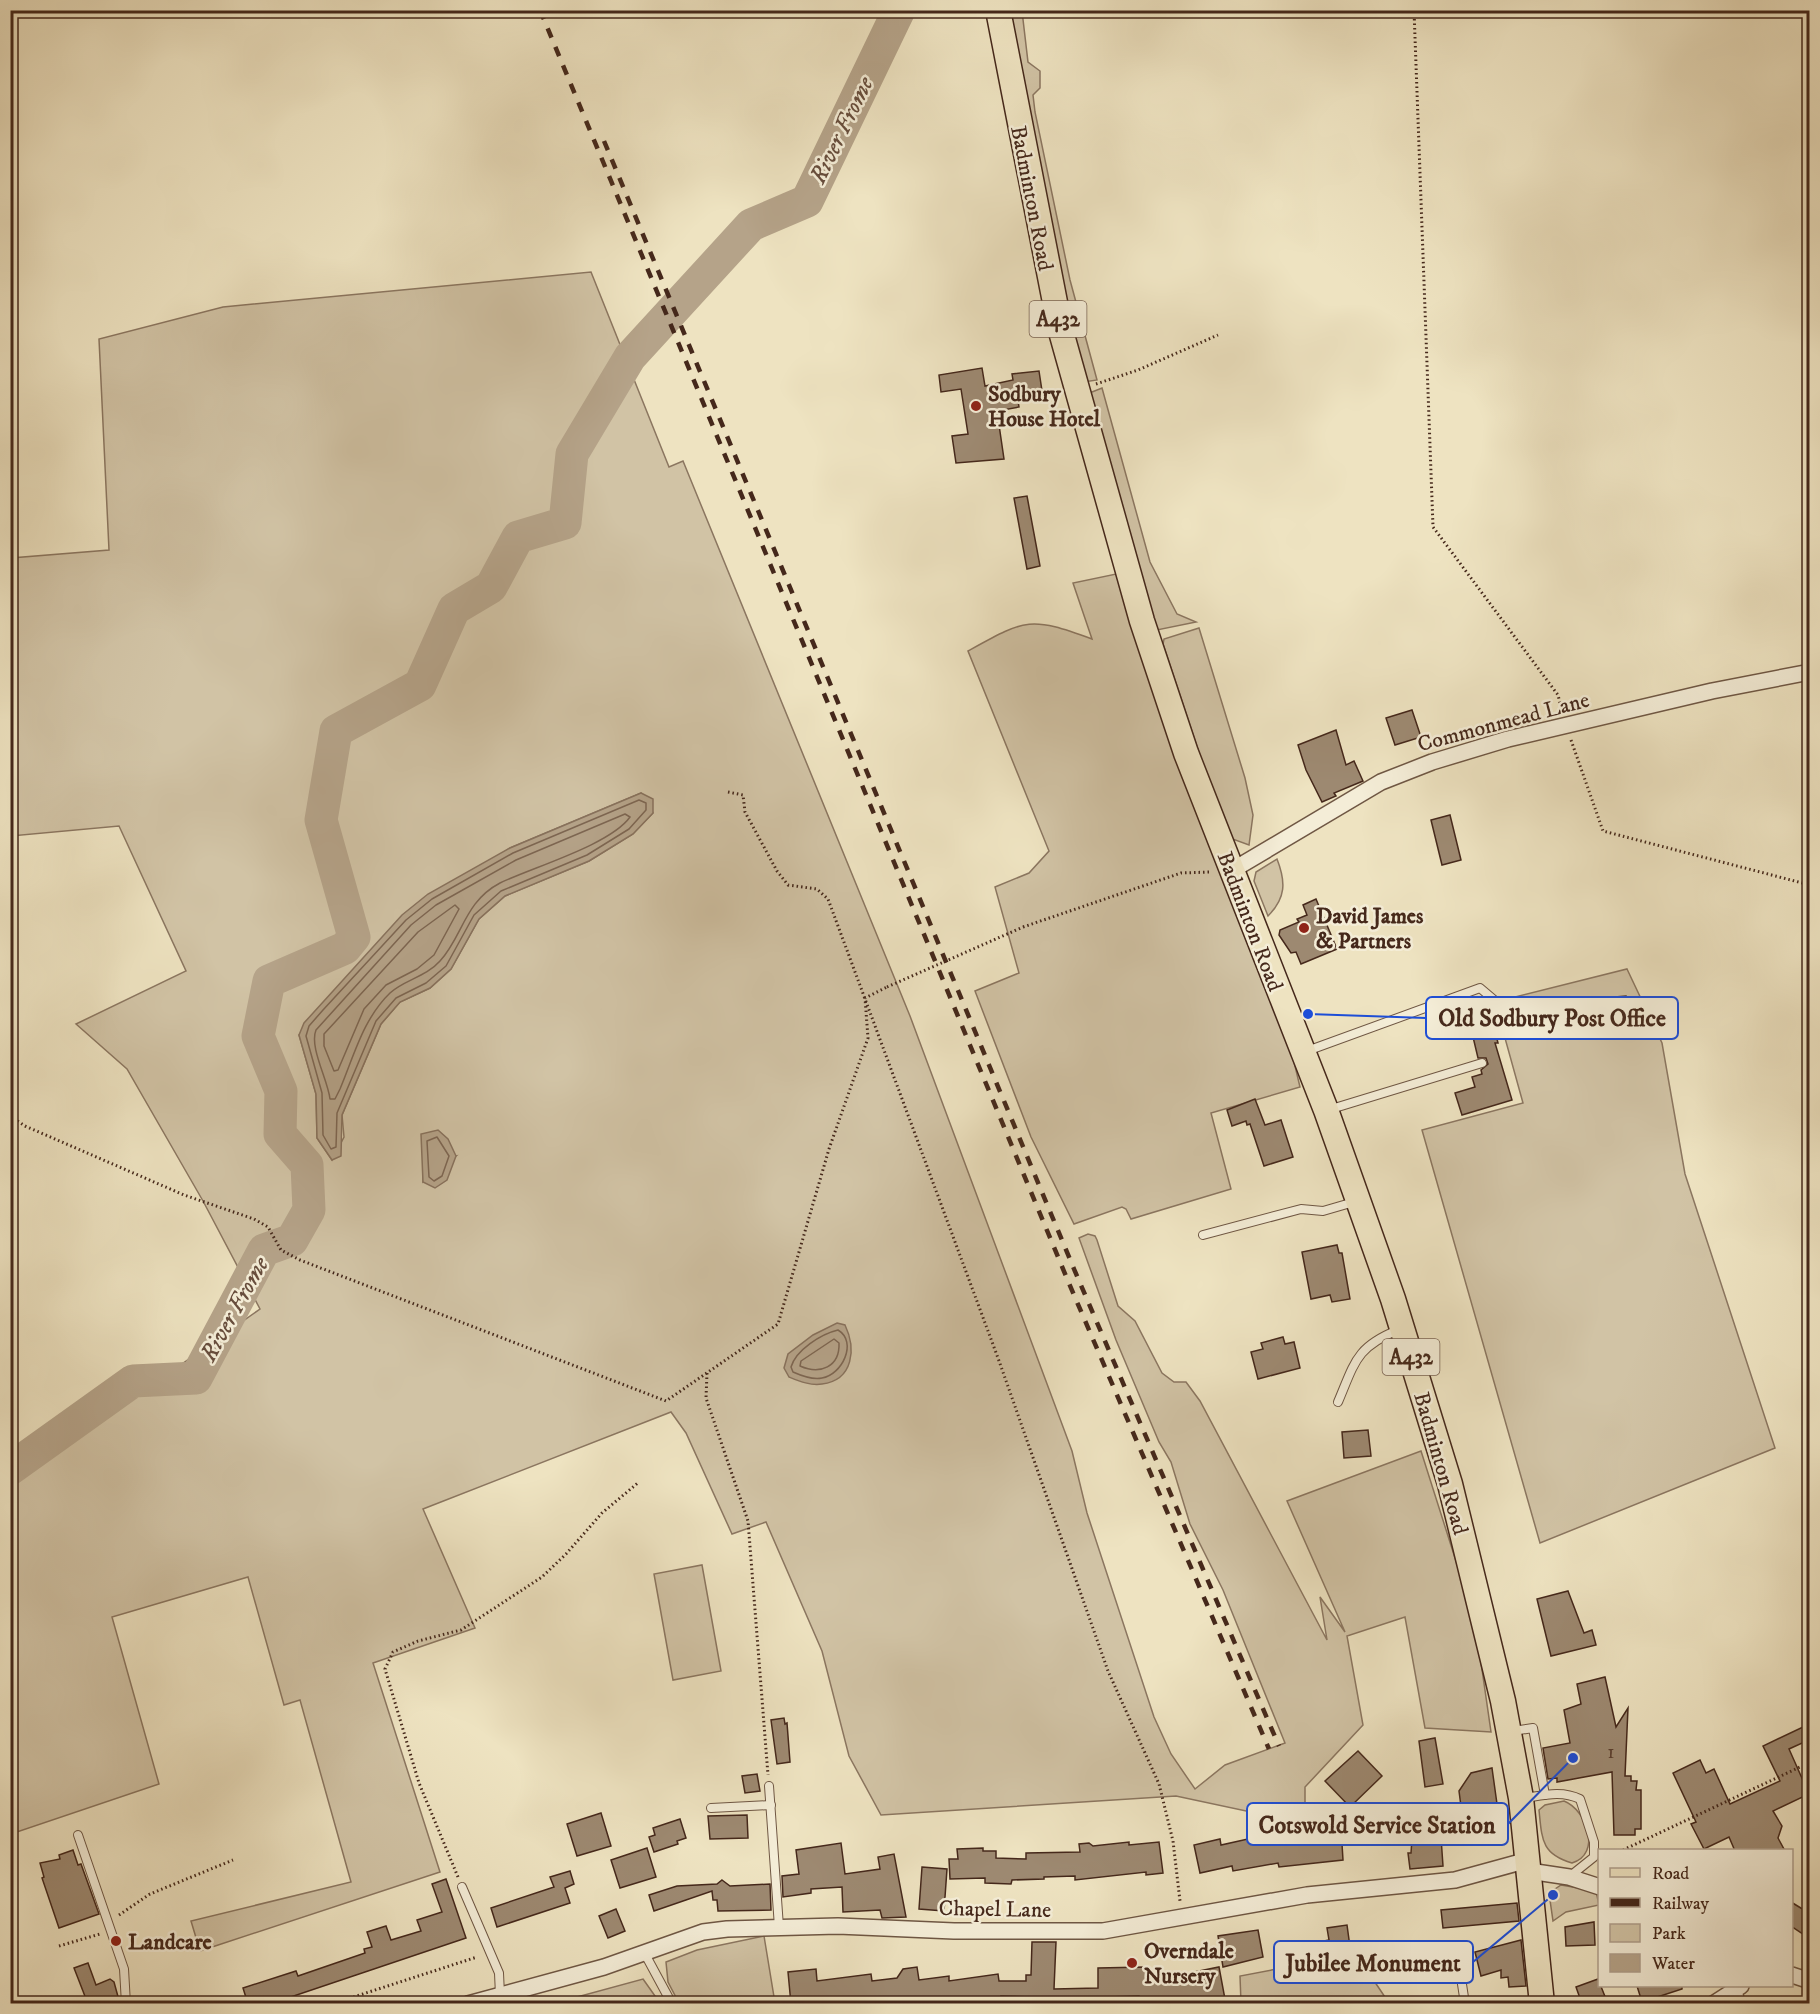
<svg xmlns="http://www.w3.org/2000/svg" width="1820" height="2014" font-family="'IM FELL DW Pica',serif">
	<style>
		.green { fill: #d1c3a5; stroke: #8b7660; stroke-width: 1.5; fill-rule: evenodd }
		.water { fill: #b5a389; stroke: #88725d; stroke-width: 1.5 }
		.lines { fill: none; stroke-linecap: round; stroke-linejoin: round }
		.shore { stroke: #7d6652; stroke-width: 1.5 }
		.river { stroke: #b5a389; stroke-width: 33 }
		.building { fill: #9d8971; stroke: #45281b; stroke-width: 1.5 }
		.service-casing { stroke: #6f5744; stroke-width: 10 }
		.minor-casing { stroke: #6f5744; stroke-width: 18 }
		.primary-casing { stroke: #45281b; stroke-width: 27 }
		.path { stroke: #45281b; stroke-width: 3; stroke-dasharray: 1.5 3; stroke-linecap: butt }
		.service { stroke: #f4edd7; stroke-width: 8 }
		.minor { stroke: #f4edd7; stroke-width: 15 }
		.primary { stroke: #eee3c1; stroke-width: 24 }
		.rail { stroke: #45281b; stroke-width: 4.5; stroke-dasharray: 10 10; stroke-linecap: butt }
		.path-bridge { stroke: #45281b; stroke-width: 3; stroke-dasharray: 1.5 3; stroke-linecap: butt }
		.poi-dot { fill: #8f2418; stroke: #f4edd7; stroke-width: 2 }
		.labels { text-anchor: middle; stroke-width: 5; stroke-linejoin: round; paint-order: stroke }
		.number-label { font-size: 20px; fill: #5b4030 }
		.shield { fill: #f4edd7; stroke: #7a6353; stroke-width: 1.5 }
		.shield-label { font-size: 21px; font-weight: bold; fill: #45281b }
		.street-label { font-size: 22px; fill: #45281b; stroke: #f4edd7 }
		.poi-label { font-size: 22px; font-weight: bold; fill: #45281b; stroke: #f4edd7; text-anchor: start }
		.water-label { font-size: 24px; font-style: italic; fill: #674d3c; stroke: #f4edd7 }
		.leader { fill: none; stroke: #1d4ed8; stroke-width: 2 }
		.callout-dot { fill: #1d4ed8; stroke: #f4edd7; stroke-width: 2 }
		.callout { fill: #f4edd7; stroke: #1d4ed8; stroke-width: 2 }
		.callout-label { font-size: 24px; text-anchor: middle; font-weight: bold; fill: #45281b }
	</style>
	<rect width="100%" height="100%" fill="#eee3c1"/>
	<filter id="stains"><feTurbulence type="fractalNoise" baseFrequency=".00333" numOctaves="4"/><feColorMatrix values="0 0 0 0 .2 0 0 0 0 .09 0 0 0 0 .02 0 0 0 .5 -.17"/></filter>
	<radialGradient id="worn" r=".72"><stop offset=".6" stop-color="#630" stop-opacity="0"/><stop offset="1" stop-color="#630" stop-opacity=".3"/></radialGradient>
	<g class="green">
		<polygon points="1008,11 1022,11 1028,62 1040,71 1040,88 1033,95 1035,112 1070,280 1097,380 1084,382 1059,283"/>
		<path d="M591 272 669 467 683 461 910 1016 1072 1451 1087 1513 1154 1717 1171 1754 1195 1789 1225 1765 1285 1743 1223 1590 1190 1524 1171 1462 1159 1442 1116 1340 1079 1238 1088 1234 1095 1236 1097 1240 1118 1306 1135 1321 1162 1373 1174 1382H1186L1200 1401 1327 1640 1320 1597 1345 1632 1287 1501 1421 1451 1475 1621 1491 1732 1425 1728 1405 1617 1347 1636 1363 1725 1305 1787V1820L1279 1818 1176 1796 881 1815 849 1756 822 1651 766 1522 732 1534 686 1433 671 1412 423 1509 475 1628 373 1663 440 1872 200 1951 191 1921 351 1882 300 1700 284 1705 248 1577 112 1617 159 1784 11 1834 10 1485 260 1309 203 1201 127 1069 76 1024 186 971 119 826 11 836V558L109 550 99 339 223 307ZM641 793 653 813 633 834 589 861 505 896 479 919 451 969 430 988 400 1002 381 1024 342 1115 344 1137 332 1160 317 1138 316 1094 299 1035 383 937 510 848ZM456 1156 423 1182V1161Z"/>
		<polygon points="1102,388 1150,562 1177,614 1196,622 1157,630 1087,394"/>
		<path d="M1116 574 1150 679 1290 1045 1300 1087 1211 1113 1231 1189 1131 1219 1126 1209 1122 1207 1074 1224 1031 1137 975 991 1019 973 995 887 1029 873 1049 851 968 651C1026 619 1029 616 1092 639L1073 583Z"/>
		<polygon points="1199,628 1245,778 1253,815 1249,845 1227,837 1163,644 1164,639"/>
		<path d="M1277 859C1286 882 1286 898 1268 916L1254 881 1256 872Z"/>
		<polygon points="1627,969 1662,1043 1685,1174 1775,1448 1540,1543 1422,1130 1523,1103 1495,1002"/>
		<polygon points="702,1565 721,1671 673,1680 654,1574"/>
		<path d="M1564 1801C1587 1810 1602 1854 1572 1863 1541 1854 1542 1839 1539 1810L1545 1805Z"/>
		<polygon points="1561,1885 1596,1891 1599,1905 1566,1912 1553,1921 1549,1893"/>
		<polygon points="764,1936 775,2003 679,2003 668,1982 666,1962 697,1950"/>
		<polygon points="1356,1954 1389,2003 1241,2003 1240,1976"/>
		<polygon points="643,1979 660,2003 555,2003"/>
	</g>
	<g class="water">
		<polygon points="641,793 653,799 653,813 633,834 589,861 505,896 479,919 451,969 430,988 400,1002 381,1024 342,1115 341,1156 332,1160 317,1138 316,1094 299,1035 304,1023 402,915 428,894 510,848"/>
		<polygon points="438,1130 448,1139 456,1156 447,1180 435,1188 423,1182 421,1134"/>
		<path d="M837 1323 845 1325C856 1348 854 1380 822 1384 811 1386 799 1381 789 1377L784 1368 788 1354 813 1335Z"/>
	</g>
	<g class="lines">
		<g class="shore">
			<polygon points="639,800 646,803 646,810 629,829 587,855 501,891 474,915 446,966 426,983 396,998 376,1021 337,1113 336,1147 331,1149 323,1135 322,1093 306,1036 309,1026 323,1010 406,920 432,899 513,853"/>
			<path d="M625 814 630 817C610 845 533 867 500 883 464 902 463 936 440 961 426 977 404 980 390 993 363 1019 354 1056 340 1089L335 1099H330C328 1080 309 1047 316 1030L411 925 436 905 516 860Z"/>
			<polygon points="455,905 459,909 434,955 417,969 386,985 364,1009 338,1070 334,1071 324,1046 324,1034 418,932"/>
			<polygon points="437,1137 449,1156 442,1176 434,1181 429,1177 427,1141"/>
			<path d="M838 1330C858 1342 842 1375 822 1378 813 1380 802 1376 793 1372L791 1367C796 1350 821 1334 838 1330Z"/>
			<path d="M834 1339 839 1343C840 1367 820 1375 800 1366L801 1361Z"/>
		</g>
		<polyline class="river" points="10,1469 133,1381 196,1378 264,1250 292,1240 309,1210 307,1165 280,1134 281,1091 258,1036 269,981 345,948 354,937 321,820 336,731 420,685 454,609 491,587 518,537 565,523 572,454 630,357 751,225 807,201 899,10"/>
	</g>
	<g class="building">
		<polygon points="982,368 985,386 1013,380 1012,374 1039,371 1042,391 1017,395 1019,407 997,411 1004,459 956,463 952,436 968,434 961,389 941,392 939,375"/>
		<polygon points="1027,496 1040,566 1027,569 1014,498"/>
		<polygon points="1412,710 1421,737 1395,745 1386,718"/>
		<polygon points="1336,730 1346,765 1354,761 1363,781 1334,793 1336,796 1322,802 1306,770 1298,745"/>
		<polygon points="1450,815 1461,860 1442,865 1431,820"/>
		<polygon points="1316,899 1337,949 1301,964 1296,952 1291,953 1279,935 1280,930 1299,922 1297,919 1307,915 1303,905"/>
		<polygon points="1626,996 1628,1014 1616,1015 1616,1021 1598,1022 1594,1021 1593,1017 1580,1018 1579,1000"/>
		<polygon points="1491,1015 1498,1043 1495,1043 1512,1100 1462,1115 1455,1093 1475,1087 1472,1077 1482,1074 1481,1070 1488,1064 1486,1058 1478,1058 1469,1020"/>
		<polygon points="1255,1099 1265,1125 1281,1120 1293,1157 1264,1166 1250,1124 1247,1125 1246,1121 1232,1126 1227,1110"/>
		<polygon points="1337,1245 1339,1253 1342,1253 1350,1299 1332,1302 1330,1295 1311,1299 1302,1252"/>
		<polygon points="1283,1337 1285,1344 1294,1342 1300,1368 1258,1379 1251,1352 1263,1349 1261,1343"/>
		<polygon points="1368,1430 1371,1456 1344,1458 1342,1432"/>
		<polygon points="1568,1591 1584,1633 1592,1630 1596,1645 1551,1656 1537,1599"/>
		<polygon points="1605,1677 1616,1727 1628,1708 1625,1776 1631,1776 1631,1781 1637,1781 1636,1790 1641,1790 1641,1829 1635,1829 1635,1835 1614,1835 1612,1772 1557,1782 1557,1778 1548,1779 1543,1748 1570,1743 1564,1710 1581,1704 1577,1684"/>
		<polygon points="784,1718 785,1724 787,1723 790,1762 777,1764 771,1720"/>
		<polygon points="1803,1727 1809,1740 1789,1749 1809,1794 1773,1811 1782,1826 1778,1838 1785,1851 1735,1851 1729,1837 1704,1849 1691,1824 1696,1822 1673,1773 1700,1760 1706,1773 1714,1769 1730,1804 1780,1781 1763,1746"/>
		<polygon points="1435,1738 1443,1784 1425,1787 1419,1741"/>
		<polygon points="1358,1751 1382,1776 1350,1807 1325,1781"/>
		<polygon points="1492,1768 1497,1804 1478,1806 1479,1812 1462,1814 1459,1791 1471,1773"/>
		<polygon points="757,1774 760,1791 745,1793 742,1776"/>
		<polygon points="601,1813 611,1846 577,1856 567,1824"/>
		<polygon points="747,1815 748,1838 710,1839 708,1816"/>
		<polygon points="680,1819 686,1838 677,1841 678,1844 654,1852 649,1837 655,1835 653,1828"/>
		<polygon points="1410,1820 1440,1823 1443,1866 1410,1869 1408,1853 1411,1853 1412,1839"/>
		<polygon points="1280,1824 1329,1826 1325,1830 1370,1827 1372,1841 1342,1844 1343,1860 1279,1867 1278,1863 1233,1871 1232,1866 1200,1873 1194,1845 1220,1839 1221,1845 1257,1837 1255,1829"/>
		<polygon points="1129,1842 1129,1845 1159,1842 1163,1873 1146,1875 1146,1872 1075,1880 1075,1876 1044,1877 1044,1879 1012,1880 1011,1884 985,1883 985,1878 950,1879 949,1859 958,1859 957,1849 983,1848 983,1851 996,1851 996,1858 1026,1859 1026,1853 1080,1852 1079,1844 1089,1843 1093,1846"/>
		<polygon points="841,1843 845,1874 880,1869 878,1857 894,1854 906,1917 882,1918 880,1910 843,1912 842,1887 811,1889 811,1893 783,1897 782,1876 799,1874 796,1850"/>
		<polygon points="647,1848 656,1877 620,1888 611,1860"/>
		<polygon points="73,1850 78,1865 81,1864 99,1914 59,1928 42,1878 44,1877 40,1863 60,1859 59,1855"/>
		<polygon points="922,1867 947,1869 944,1911 919,1909"/>
		<polygon points="570,1871 574,1884 565,1888 570,1903 497,1927 491,1908 554,1887 550,1877"/>
		<polygon points="446,1879 466,1938 270,2004 248,2004 243,1988 296,1971 298,1976 365,1953 364,1949 372,1947 367,1932 386,1926 391,1940 421,1931 417,1920 442,1912 432,1884"/>
		<polygon points="722,1880 730,1886 770,1884 771,1910 718,1911 717,1900 713,1900 712,1891 654,1911 649,1895 677,1886 717,1884"/>
		<polygon points="1791,1902 1809,1913 1809,1938 1791,1926"/>
		<polygon points="1517,1903 1519,1921 1443,1928 1441,1910"/>
		<polygon points="616,1909 625,1931 608,1938 599,1916"/>
		<polygon points="1594,1922 1595,1945 1566,1946 1565,1927"/>
		<polygon points="1347,1925 1350,1947 1339,1949 1340,1955 1306,1960 1303,1945 1329,1940 1327,1928"/>
		<polygon points="1258,1930 1263,1957 1223,1967 1218,1936"/>
		<polygon points="1521,1940 1526,1986 1509,1987 1508,1977 1501,1978 1501,1970 1481,1976 1475,1952"/>
		<polygon points="1032,1942 1056,1942 1054,1989 1098,1988 1098,1968 1145,1967 1146,1976 1152,1978 1185,1978 1184,1974 1219,1967 1225,1999 1189,2004 1188,1998 1157,1998 1157,2004 1139,2004 1139,1996 1107,1997 1107,2004 1034,2004 1034,1997 1001,1996 1002,2004 913,2004 912,2001 857,2004 856,1997 791,2004 788,1972 816,1969 817,1981 871,1974 872,1981 897,1978 903,1969 917,1967 919,1980 949,1976 949,1981 998,1974 999,1981 1026,1981 1026,1975 1031,1975"/>
		<polygon points="88,1963 96,1985 110,1979 114,1982 120,2004 88,2004 74,1968"/>
		<polygon points="1598,1979 1608,2004 1582,2004 1576,1987"/>
		<polygon points="1637,1986 1682,1986 1682,1989 1642,2002"/>
	</g>
	<g class="lines">
		<defs>
			<g id="service">
				<polyline points="1307,1051 1480,988 1526,1027 1573,1017"/>
				<polyline points="1328,1110 1482,1063"/>
				<polyline points="1203,1235 1301,1209 1323,1211 1354,1202"/>
				<path d="M1338 1402C1355 1362 1356 1347 1398 1330"/>
				<polyline points="1513,1731 1533,1728 1545,1795"/>
				<polyline points="769,1786 779,1927"/>
				<path d="M1525 1798C1544 1795 1562 1790 1580 1799L1594 1842V1857L1569 1877"/>
				<polyline points="711,1808 771,1805"/>
				<polyline points="78,1835 124,1969 126,2004"/>
				<polyline points="462,1887 499,1973 500,1995"/>
				<polyline points="645,1954 672,2004"/>
				<polyline points="1460,1971 1465,2004"/>
				<polyline points="1736,1990 1743,2004"/>
			</g>
			<g id="minor">
				<polyline points="1231,871 1381,782 1432,762 1508,739 1712,691 1810,672"/>
				<polyline points="1529,1871 1569,1877 1600,1887"/>
				<polyline points="1792,1975 1810,1981"/>
				<polyline points="468,2004 604,1967 703,1932 727,1929 838,1926 954,1931 1103,1931 1307,1895 1455,1880 1528,1860"/>
				<polyline points="1713,2004 1741,1986"/>
			</g>
			<polyline id="primary" points="998,10 1060,328 1142,621 1186,753 1326,1110 1393,1299 1450,1484 1503,1701 1521,1798 1542,2004"/>
		</defs>
		<use href="#service" class="service-casing"/>
		<use href="#minor" class="minor-casing"/>
		<use href="#primary" class="primary-casing"/>
		<g class="path">
			<polyline points="1414,10 1433,527 1558,695 1562,711"/>
			<polyline points="1096,384 1138,370 1218,335"/>
			<polyline points="1571,740 1603,831 1810,885"/>
			<polyline points="728,792 743,795 745,812 777,871 788,885 817,889 828,899 998,1358 1108,1671 1159,1784 1173,1841 1180,1901"/>
			<polyline points="1023,927 1181,873 1211,872"/>
			<polyline points="10,1116 25,1126 184,1195 254,1219 268,1227 281,1250 300,1260 666,1401 778,1324 829,1149 868,1038 865,998 887,987"/>
			<polyline points="707,1373 706,1398 748,1521 768,1775"/>
			<polyline points="1623,1850 1800,1767 1810,1768"/>
			<polyline points="458,1877 419,1783 385,1669 393,1652 418,1641 461,1630 542,1577 566,1554 602,1513 639,1482"/>
			<polyline points="119,1915 150,1894 233,1860"/>
			<polyline points="59,1946 100,1934"/>
			<polyline points="332,2004 477,1957"/>
		</g>
		<use href="#service" class="service"/>
		<use href="#minor" class="minor"/>
		<use href="#primary" class="primary"/>
		<g class="rail">
			<polyline points="540,10 1068,1281 1269,1749"/>
			<polyline points="604,141 1074,1269 1279,1746"/>
		</g>
		<polyline class="path-bridge" points="887,987 1023,927"/>
	</g>
	<g class="poi-dot">
		<circle cx="976" cy="406" r="6"/>
		<circle cx="1304" cy="928" r="6"/>
		<circle cx="116" cy="1941" r="6"/>
		<circle cx="1132" cy="1963" r="6"/>
	</g>
	<g class="labels">
		<g class="number-label">
			<text x="1611" y="1758">1</text>
		</g>
		<g class="shield">
			<rect x="1029.5" y="301" width="57" height="36" rx="4.5"/>
			<rect x="1382.5" y="1339" width="57" height="36" rx="4.5"/>
		</g>
		<g class="shield-label">
			<text x="1058" y="326">A432</text>
			<text x="1411" y="1364">A432</text>
		</g>
		<g class="street-label">
			<text transform="translate(1033 198) rotate(79)" y="8">Badminton Road</text>
			<text transform="translate(1503 721) rotate(-15)" y="8">Commonmead Lane</text>
			<text transform="translate(1251 921) rotate(69)" y="8">Badminton Road</text>
			<text transform="translate(1442 1463) rotate(74)" y="8">Badminton Road</text>
			<text transform="translate(995 1908) rotate(1)" y="8">Chapel Lane</text>
		</g>
		<g class="poi-label">
			<text x="988" y="401">Sodbury<tspan x="988" dy="25">House Hotel</tspan></text>
			<text x="1316" y="923">David James<tspan x="1316" dy="25">&amp; Partners</tspan></text>
			<text x="128" y="1949">Landcare</text>
			<text x="1144" y="1958">Overndale<tspan x="1144" dy="25">Nursery</tspan></text>
		</g>
		<g class="water-label">
			<text transform="translate(841 130) rotate(-64)" y="8">River Frome</text>
			<text transform="translate(234 1309) rotate(-61)" y="8">River Frome</text>
		</g>
	</g>
	<path class="leader" d="M1308 1014L1426 1018M1573 1758L1508 1824M1553 1895L1473 1962"/>
	<g class="callout-dot">
		<circle cx="1308" cy="1014" r="6"/>
		<circle cx="1573" cy="1758" r="6"/>
		<circle cx="1553" cy="1895" r="6"/>
	</g>
	<g class="callout">
		<rect x="1426" y="997" width="252" height="42" rx="6"/>
		<rect x="1247" y="1803" width="261" height="42" rx="6"/>
		<rect x="1274" y="1941" width="199" height="42" rx="6"/>
	</g>
	<g class="callout-label">
		<text x="1552" y="1026">Old Sodbury Post Office</text>
		<text x="1377" y="1833">Cotswold Service Station</text>
		<text x="1373" y="1971">Jubilee Monument</text>
	</g>
	<rect width="1820" height="2014" fill="none" stroke="#eee3c1" stroke-width="36"/>
	<rect x="12" y="12" width="1796" height="1990" fill="none" stroke="#45281b" stroke-width="3"/>
	<rect x="18" y="18" width="1784" height="1978" fill="none" stroke="#45281b" stroke-width="1.5"/>
	<rect x="1598" y="1849" width="195" height="138" fill="#f4edd7" stroke="#ae9e8c" stroke-width="1.5"/>
	<rect x="1610" y="1868" width="30" height="9" fill="#eee3c1" stroke="#ae9e8c" stroke-width="1.5"/>
	<text x="1652" y="1879" font-size="18" fill="#45281b">Road</text>
	<rect x="1610" y="1898" width="30" height="9" fill="#45281b" stroke="#ae9e8c" stroke-width="1.5"/>
	<text x="1652" y="1909" font-size="18" fill="#45281b">Railway</text>
	<rect x="1610" y="1924" width="30" height="18" fill="#d1c3a5" stroke="#ae9e8c" stroke-width="1.5"/>
	<text x="1652" y="1939" font-size="18" fill="#45281b">Park</text>
	<rect x="1610" y="1954" width="30" height="18" fill="#b5a389" stroke="#ae9e8c" stroke-width="1.5"/>
	<text x="1652" y="1969" font-size="18" fill="#45281b">Water</text>
	<rect width="100%" height="100%" filter="url(#stains)"/>
	<rect width="100%" height="100%" fill="url(#worn)"/>
</svg>
